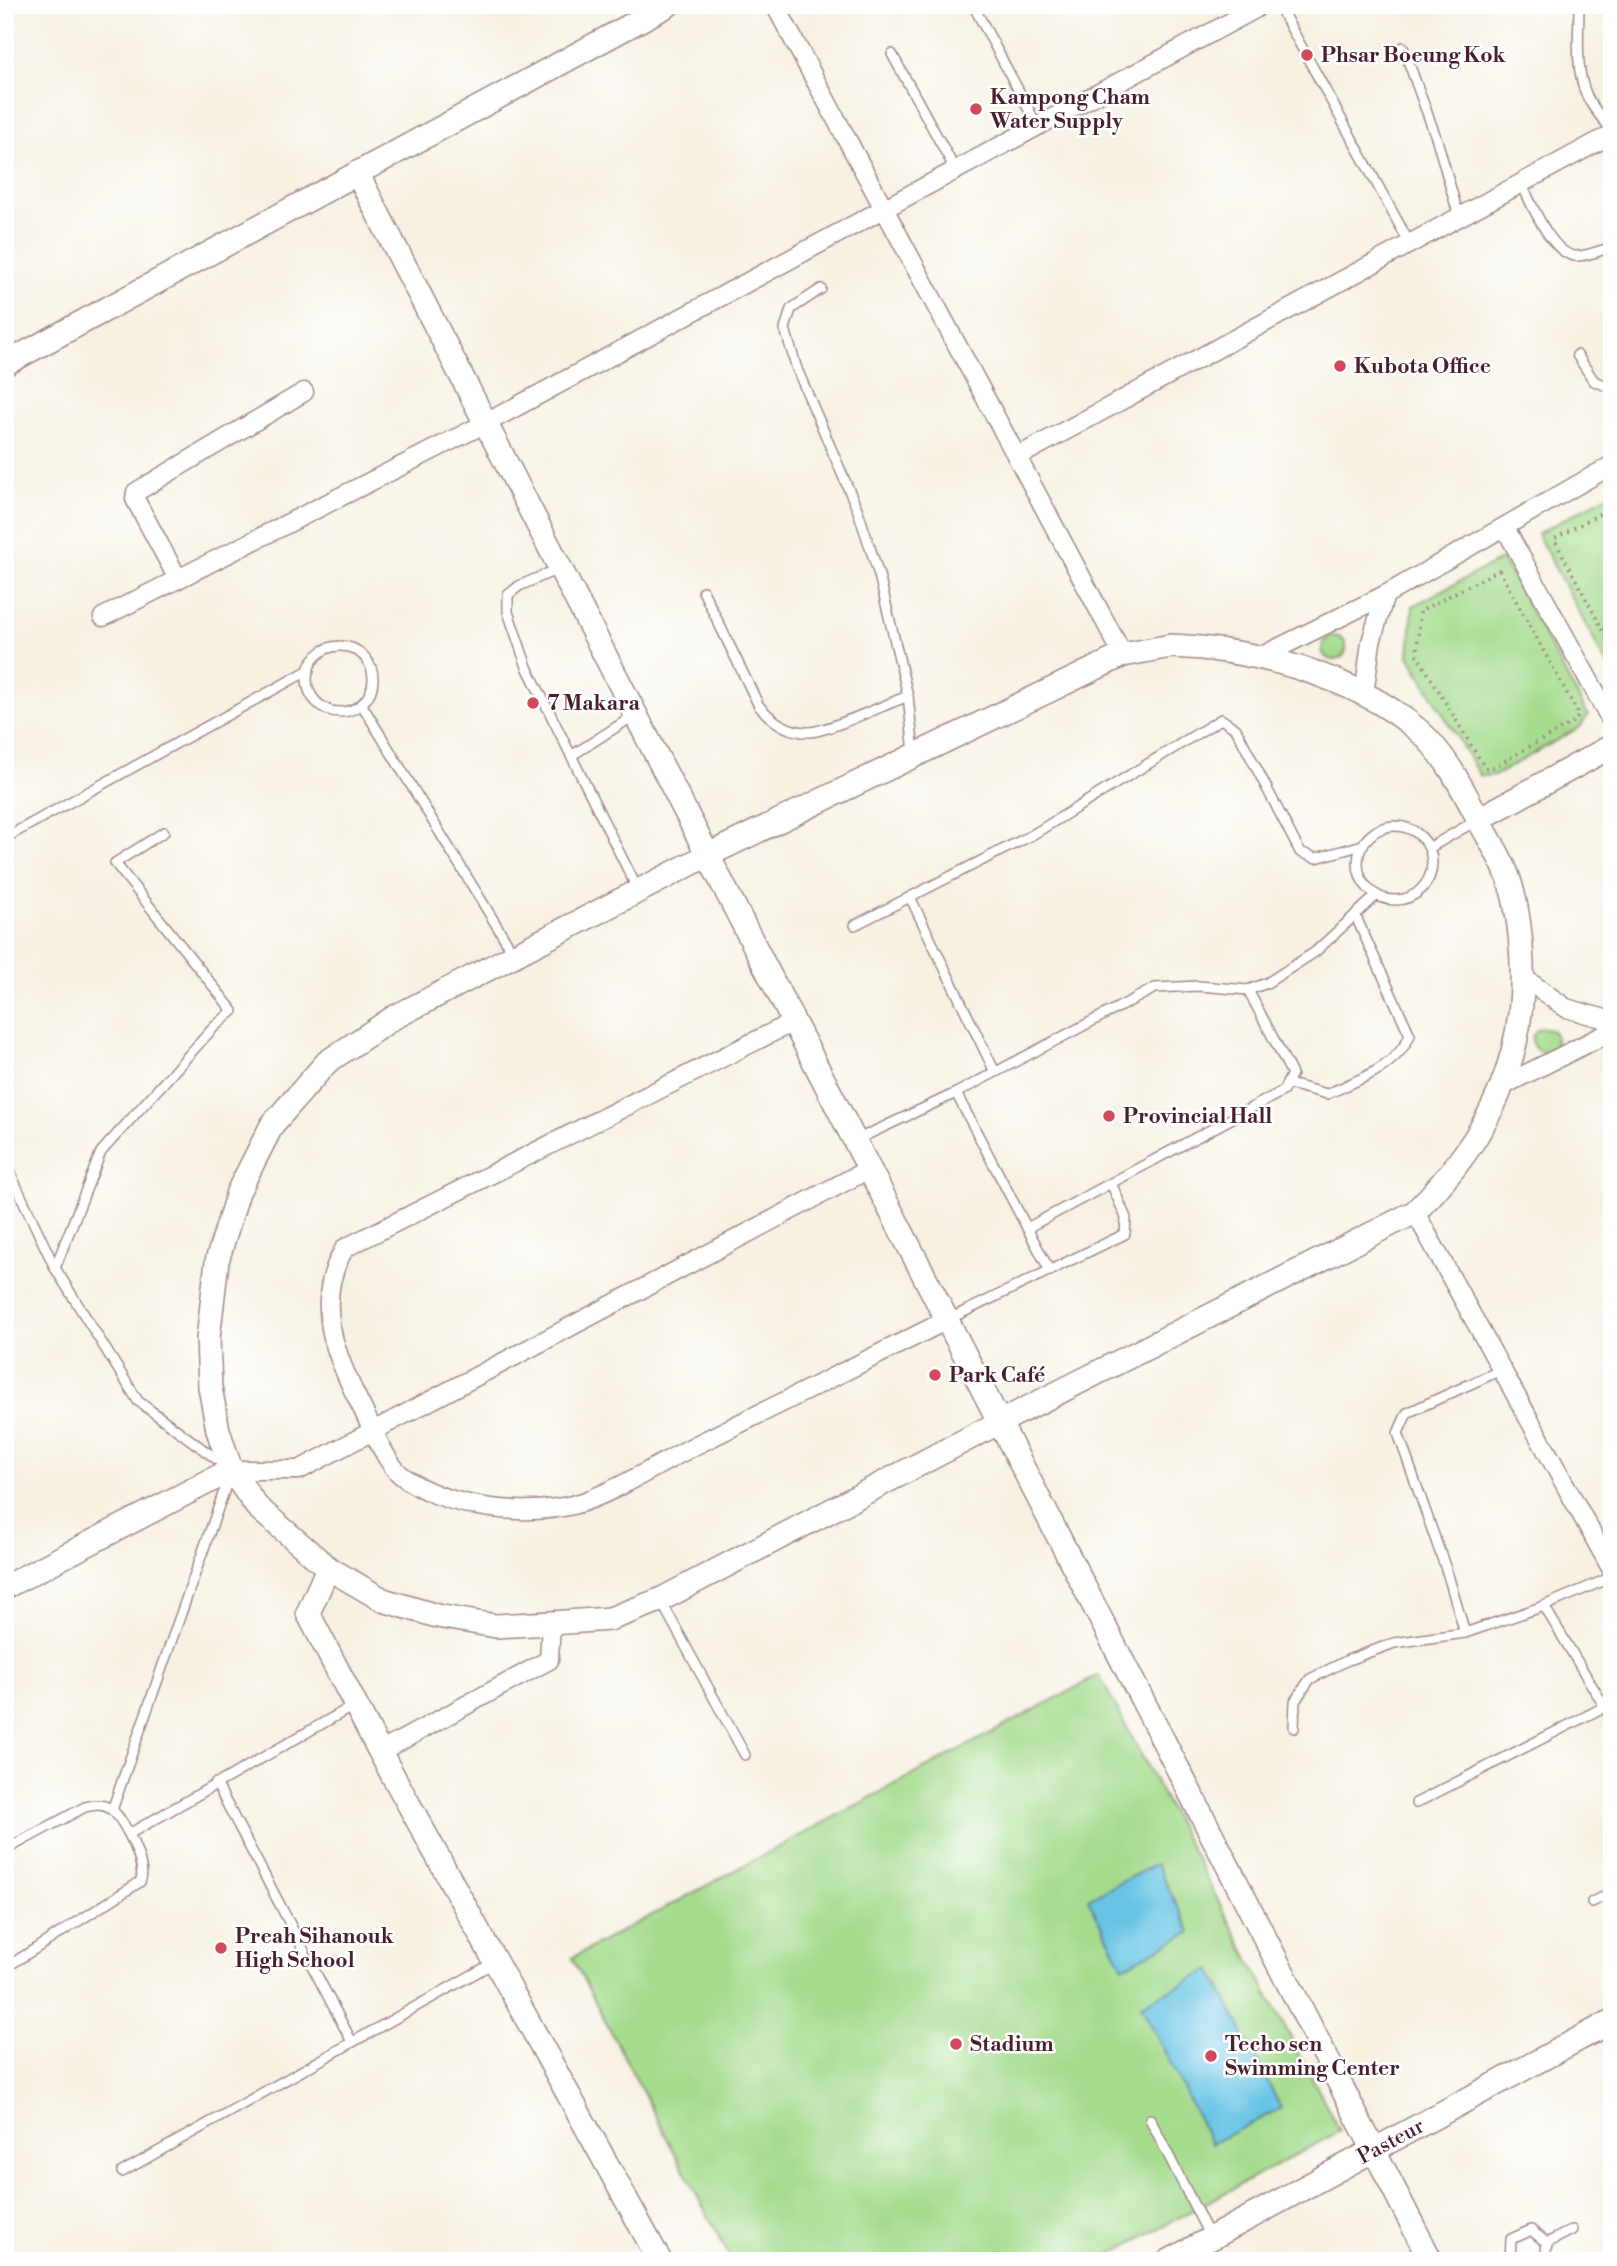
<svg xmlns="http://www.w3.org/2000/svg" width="1617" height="2266" font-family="'Libre Bodoni',serif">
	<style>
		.green { fill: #a4db8d; stroke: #777d5c; stroke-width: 2 }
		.water { fill: #67c4e5; stroke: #587288; stroke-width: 2 }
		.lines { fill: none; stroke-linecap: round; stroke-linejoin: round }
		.service-casing { stroke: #a08886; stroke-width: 12 }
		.minor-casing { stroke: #a08886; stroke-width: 21 }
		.tertiary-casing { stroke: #a08886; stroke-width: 26 }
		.path { stroke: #a08886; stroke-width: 3.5; stroke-dasharray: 2 5; stroke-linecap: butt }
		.service { stroke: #fff; stroke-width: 9 }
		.minor { stroke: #fff; stroke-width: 18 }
		.tertiary { stroke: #fff; stroke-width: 23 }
		.poi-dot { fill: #d1495b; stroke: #fff; stroke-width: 2.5 }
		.labels { text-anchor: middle; stroke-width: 5; stroke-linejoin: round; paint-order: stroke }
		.poi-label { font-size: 21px; font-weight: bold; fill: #4a1f2b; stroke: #fff; text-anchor: start }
		.street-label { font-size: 21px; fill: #4a1f2b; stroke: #fff }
	</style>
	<rect width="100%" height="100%" fill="#fff"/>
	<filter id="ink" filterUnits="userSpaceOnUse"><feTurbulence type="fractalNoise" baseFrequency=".0143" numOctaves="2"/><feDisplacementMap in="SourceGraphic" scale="14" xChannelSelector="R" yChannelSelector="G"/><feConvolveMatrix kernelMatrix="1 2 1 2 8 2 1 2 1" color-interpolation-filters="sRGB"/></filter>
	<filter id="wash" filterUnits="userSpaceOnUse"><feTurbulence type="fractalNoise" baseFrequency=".00686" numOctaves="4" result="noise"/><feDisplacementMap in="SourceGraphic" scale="28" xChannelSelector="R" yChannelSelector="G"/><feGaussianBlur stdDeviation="1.57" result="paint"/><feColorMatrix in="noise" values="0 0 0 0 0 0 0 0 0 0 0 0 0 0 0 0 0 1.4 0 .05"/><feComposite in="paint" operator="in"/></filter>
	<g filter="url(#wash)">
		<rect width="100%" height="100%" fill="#f7f1e2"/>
		<g class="green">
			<polygon points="1612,493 1612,674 1537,534"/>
			<polygon points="1502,559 1588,715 1580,727 1496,775 1480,776 1409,656 1413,606"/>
			<circle cx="1334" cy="648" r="12"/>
			<circle cx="1544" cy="1040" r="12"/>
			<polygon points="1099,1675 1340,2131 1098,2261 732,2261 572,1958"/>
		</g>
		<g class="water">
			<polygon points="1156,1864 1191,1932 1123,1967 1088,1899"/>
			<polygon points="1211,1969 1281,2108 1211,2144 1141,2005"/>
		</g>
	</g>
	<g filter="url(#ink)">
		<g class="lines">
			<defs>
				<g id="service">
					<polyline points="973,5 1038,127"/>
					<path d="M1579 5C1579 34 1575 68 1586 94 1591 107 1604 120 1612 131"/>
					<polyline points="1253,6 1255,9 1281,5"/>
					<polyline points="1279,6 1410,244"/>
					<polyline points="1403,47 1437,140 1459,217"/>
					<polyline points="892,54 956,171"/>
					<path d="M1521 183C1531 202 1551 254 1575 256 1585 257 1601 250 1612 247"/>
					<polyline points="821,289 791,309 785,329 797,369 858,511 879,575 908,696 914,753"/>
					<polyline points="1577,355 1594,381 1612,388"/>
					<polyline points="558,569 519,586 508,595 508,612 527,667 638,890"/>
					<path d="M703 591 759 706C772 721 789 733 810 732 829 731 886 704 908 696"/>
					<circle cx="340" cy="679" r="33"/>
					<polyline points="362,705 514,954"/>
					<polyline points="571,756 635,715"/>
					<circle cx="1395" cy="863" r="37"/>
					<polyline points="5,838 309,670"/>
					<polyline points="1429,848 1477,820"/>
					<polyline points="910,897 995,1072"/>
					<polyline points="855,925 1032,835 1221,719 1236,729 1300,852 1316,858 1363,845"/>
					<path d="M1289 1084 1327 1094C1358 1080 1396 1068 1410 1035L1355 915"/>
					<polyline points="956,1093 1027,1228 1283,1091 1292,1074 1248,990"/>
					<polyline points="856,1140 956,1093 1155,988 1199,986 1248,990 1267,983 1315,952 1377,895"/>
					<polyline points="5,1162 55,1268 138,1401 223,1464"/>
					<polyline points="1027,1228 1050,1271"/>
					<polyline points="55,1268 101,1152 214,1027 233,1011 115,863 164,832"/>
					<polyline points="947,1320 1125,1234 1126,1218 1112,1185"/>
					<polyline points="661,1601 745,1755"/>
					<polyline points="1544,1606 1612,1719"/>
					<polyline points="1465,1633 1448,1575 1398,1433 1407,1413 1501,1370"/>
					<polyline points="1294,1728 1295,1701 1310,1679 1348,1660 1394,1643 1465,1633 1544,1606 1612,1577"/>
					<polyline points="216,1783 352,2042"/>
					<polyline points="1416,1803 1604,1707"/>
					<polyline points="112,1810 229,1477"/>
					<polyline points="129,1834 353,1706"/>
					<path d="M5 1850 85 1807C95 1805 104 1803 112 1810 125 1821 148 1867 140 1882L5 1968"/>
					<polyline points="1592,1902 1612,1892"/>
					<polyline points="1150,2119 1210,2237"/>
					<polyline points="122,2172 495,1962"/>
					<polyline points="1547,2243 1572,2230"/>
					<polyline points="1510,2261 1511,2239 1531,2230 1547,2243 1545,2261"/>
				</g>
				<g id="minor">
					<polyline points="775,5 1123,655"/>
					<polyline points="1017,457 1612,134"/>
					<polyline points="1505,528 1612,722"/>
					<polyline points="178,579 135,499 136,492 304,392"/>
					<polyline points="103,617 486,423 1255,9"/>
					<polyline points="1260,657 1385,595 1612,465"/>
					<polyline points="1364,695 1371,642 1385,595"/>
					<polyline points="1524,978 1566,1008 1612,1021"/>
					<path d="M793 1022 345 1248C313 1299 334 1353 359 1402 369 1421 385 1462 401 1475 443 1509 532 1519 583 1502 620 1489 661 1463 696 1445 780 1404 863 1362 947 1320"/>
					<polyline points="1502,1086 1612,1031"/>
					<polyline points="1415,1212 1612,1570"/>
					<polyline points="231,1470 299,1470 869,1169"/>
					<polyline points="380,1752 549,1660 551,1623"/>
				</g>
				<g id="tertiary">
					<polyline points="357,173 1431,2261"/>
					<polyline points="5,364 668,5"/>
					<path d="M1171 646C1253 649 1354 675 1418 730 1446 754 1463 790 1480 822 1488 837 1498 853 1505 869 1515 893 1519 920 1521 946 1530 1055 1490 1137 1415 1212L1000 1422 660 1600 610 1619 551 1623 496 1626 437 1616 383 1600 328 1568 257 1507 231 1470 218 1430 210 1387 208 1339 217 1261 238 1192 272 1125 327 1062 393 1018 708 855 1123 655Z"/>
					<polyline points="1479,819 1612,746"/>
					<polyline points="328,1568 308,1613 380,1752 660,2261"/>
					<polyline points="5,1587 231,1470"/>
					<path id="s1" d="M1169 2261 1612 2021"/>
				</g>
			</defs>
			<use href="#service" class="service-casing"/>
			<use href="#minor" class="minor-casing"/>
			<use href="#tertiary" class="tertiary-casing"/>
			<g class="path">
				<polyline points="1612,507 1554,539 1612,647"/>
				<polygon points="1499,570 1579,715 1575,721 1494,767 1485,768 1417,655 1420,611"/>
			</g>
			<use href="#service" class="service"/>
			<use href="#minor" class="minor"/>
			<use href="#tertiary" class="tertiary"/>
		</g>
	</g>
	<g class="poi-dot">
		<circle cx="1307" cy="55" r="7"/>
		<circle cx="976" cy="109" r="7"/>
		<circle cx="1340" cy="366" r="7"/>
		<circle cx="533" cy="703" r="7"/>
		<circle cx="1109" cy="1116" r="7"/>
		<circle cx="935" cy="1375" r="7"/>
		<circle cx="221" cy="1948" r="7"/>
		<circle cx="956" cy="2044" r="7"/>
		<circle cx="1211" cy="2056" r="7"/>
	</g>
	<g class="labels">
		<g class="poi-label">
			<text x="1321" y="62">Phsar Boeung Kok</text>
			<text x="990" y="104">Kampong Cham<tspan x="990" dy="24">Water Supply</tspan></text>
			<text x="1354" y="373">Kubota Office</text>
			<text x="547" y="710">7 Makara</text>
			<text x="1123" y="1123">Provincial Hall</text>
			<text x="949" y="1382">Park Café</text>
			<text x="235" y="1943">Preah Sihanouk<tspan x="235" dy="24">High School</tspan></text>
			<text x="970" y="2051">Stadium</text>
			<text x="1225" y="2051">Techo sen<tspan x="1225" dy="24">Swimming Center</tspan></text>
		</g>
		<g class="street-label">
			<text dy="7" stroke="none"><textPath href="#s1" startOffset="252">Pasteur</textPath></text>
		</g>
	</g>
	<rect width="1617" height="2266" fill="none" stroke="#fff" stroke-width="28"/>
</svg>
